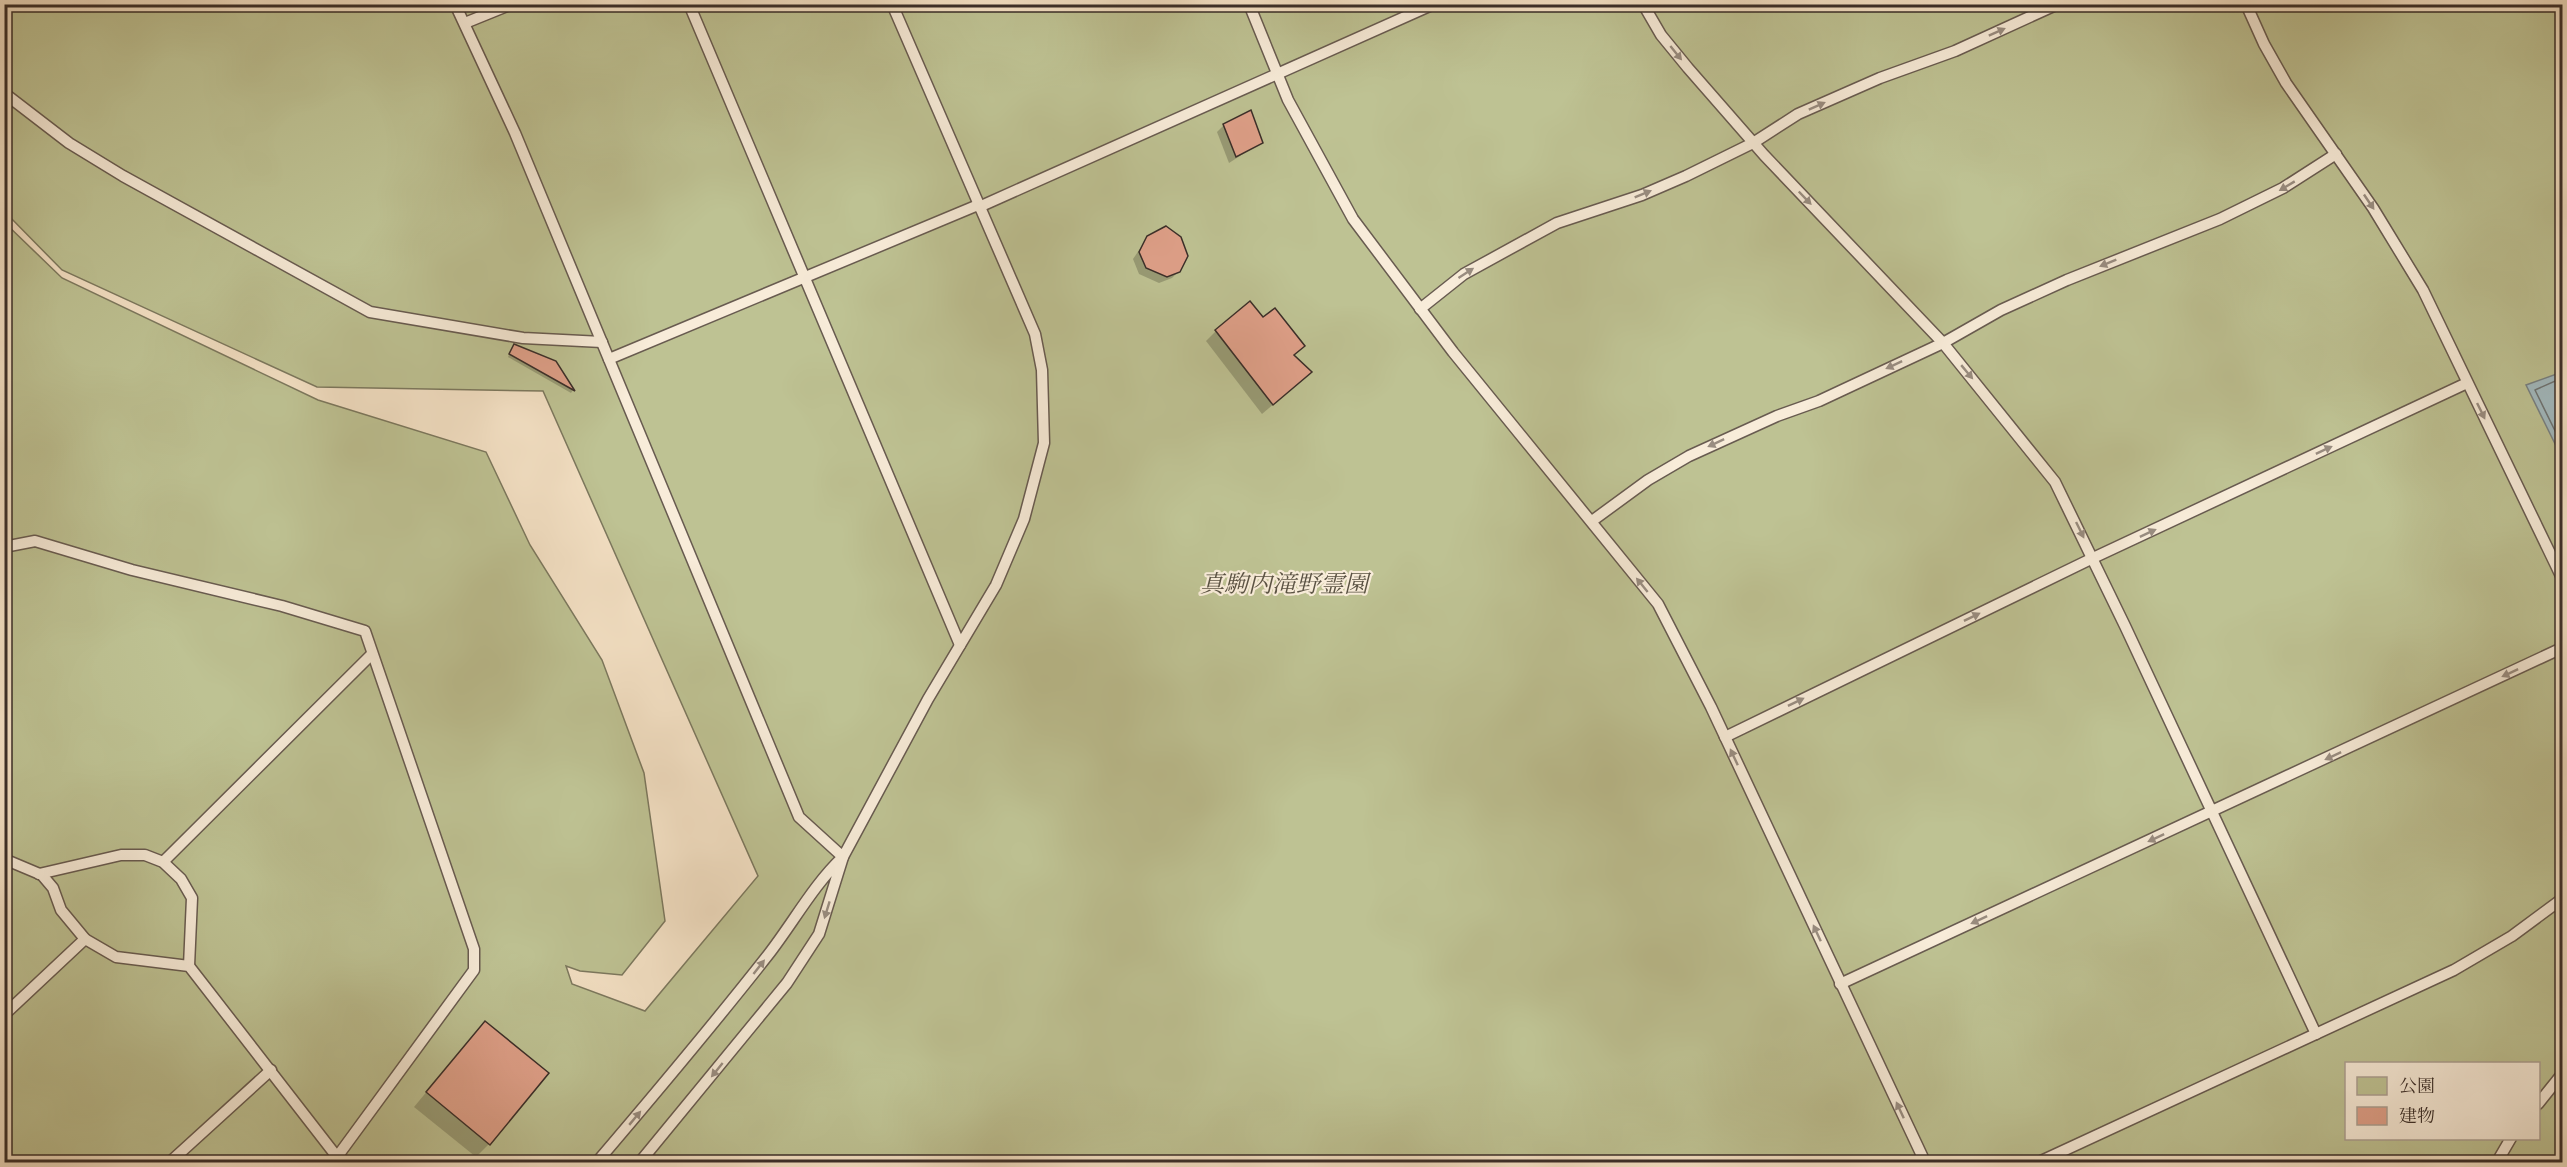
<svg xmlns="http://www.w3.org/2000/svg" width="2567" height="1167" font-family="'Libre Bodoni','Noto Serif JP',serif">
	<style>
		.green { fill: #bec293; stroke: #7c785e; stroke-width: 1.5; fill-rule: evenodd }
		.water { fill: #a2bac0; stroke: #788284; stroke-width: 1.5 }
		.shadow { fill: #0003 }
		.lines { fill: none; stroke-linecap: round; stroke-linejoin: round }
		.shore { stroke: #6e7474; stroke-width: 1.5 }
		.building { fill: #dfa089; stroke: #3a2e29; stroke-width: 1.5 }
		.service-casing { stroke: #685b50; stroke-width: 13 }
		.service { stroke: #f8ecd9; stroke-width: 10 }
		.oneway { fill: #998d81 }
		.labels { text-anchor: middle; stroke-width: 4.5; stroke-linejoin: round; paint-order: stroke }
		.park-label { font-size: 24px; font-style: italic; fill: #5b5344; stroke: #f8ecd9 }
	</style>
	<rect width="100%" height="100%" fill="#f4e1c5"/>
	<filter id="stains"><feTurbulence type="fractalNoise" baseFrequency=".00333" numOctaves="4"/><feColorMatrix values="0 0 0 0 .2 0 0 0 0 .09 0 0 0 0 .02 0 0 0 .5 -.17"/></filter>
	<radialGradient id="worn" r=".72"><stop offset=".6" stop-color="#630" stop-opacity="0"/><stop offset="1" stop-color="#630" stop-opacity=".3"/></radialGradient>
	<path class="green" d="M5 5H2562V1162H5L4 222 62 278 318 400 486 452 530 545 602 660 644 773 665 921 622 975 580 971 566 966 572 984 645 1011 758 876 543 391 317 387 62 270 5 212ZM2346 1064H2538V1138H2346Z"/>
	<polygon class="water" points="2562,372 2562,458 2526,385"/>
	<g class="shadow">
		<polygon points="1250,112 1262,142 1229,163 1217,132 1223,126"/>
		<polygon points="1148,237 1179,271 1172,278 1159,283 1139,274 1133,259"/>
		<polygon points="1216,331 1293,356 1300,382 1262,414 1206,341"/>
		<polygon points="512,349 555,362 573,390 571,393 508,357"/>
		<polygon points="472,1037 489,1144 476,1157 414,1107"/>
	</g>
	<g class="lines">
		<polyline class="shore" points="2562,378 2535,390 2562,445"/>
	</g>
	<g class="building">
		<polygon points="1251,110 1263,143 1236,157 1223,124"/>
		<polygon points="1166,226 1181,237 1188,256 1180,272 1167,277 1146,268 1139,252 1147,236"/>
		<polygon points="1250,301 1263,317 1275,308 1305,346 1294,355 1312,372 1273,405 1215,330"/>
		<polygon points="514,344 556,361 575,391 509,354"/>
		<polygon points="485,1021 549,1073 490,1145 426,1092"/>
	</g>
	<g class="lines">
		<defs>
			<g id="service">
				<polyline points="455,4 515,133 799,817 843,857 928,699 996,585 1024,519 1044,443 1042,370 1035,334 892,4"/>
				<polyline points="689,4 960,645"/>
				<polyline points="1249,4 1288,100 1353,219 1453,352 1658,604 1711,707 1925,1162"/>
				<polyline points="1643,4 1661,35 1688,68 1764,155 1943,343 2055,482 2125,626 2316,1034"/>
				<polyline points="2246,4 2264,44 2286,83 2373,208 2423,290 2562,578"/>
				<polyline points="465,23 512,4"/>
				<polyline points="4,93 69,143 123,176 370,312 523,338 602,342"/>
				<polyline points="979,207 1434,4"/>
				<polyline points="1420,309 1464,274 1557,223 1642,195 1686,176 1753,143 1798,114 1880,78 1955,51 2058,4"/>
				<polyline points="609,359 978,205"/>
				<polyline points="1592,521 1648,480 1689,456 1777,416 1819,401 1943,343 2001,310 2067,280 2220,219 2283,188 2336,154"/>
				<polyline points="4,547 35,541 132,570 282,606 365,631 474,949 474,970 337,1157"/>
				<polyline points="1725,737 2093,558 2467,383"/>
				<polyline points="4,859 42,875 53,888 61,910 85,939 116,957 189,966 341,1162"/>
				<polyline points="163,862 372,654"/>
				<polyline points="39,874 121,855 145,855 163,862 181,879 192,898 189,966"/>
				<polyline points="1840,984 2562,648"/>
				<polyline points="4,1015 85,939"/>
				<polyline points="2538,1104 2562,1074"/>
				<polyline points="170,1162 271,1070"/>
				<path d="M597 1162C655 1094 713 1025 768 955 793 923 814 884 843 857L819 934 787 983 640 1162"/>
				<polyline points="2039,1162 2454,970 2512,936 2562,899"/>
				<polyline points="2497,1162 2511,1138"/>
			</g>
		</defs>
		<use href="#service" class="service-casing"/>
		<use href="#service" class="service"/>
	</g>
	<defs><path id="oneway-solid" d="M-6-.8H1V-3.2L6.5 0L1 3.2V.8H-6Z" transform="scale(1.5)"/></defs>
	<g class="oneway">
		<use href="#oneway-solid" transform="translate(1997 32) rotate(-24)"/>
		<use href="#oneway-solid" transform="translate(1676 53) rotate(51)"/>
		<use href="#oneway-solid" transform="translate(1817 106) rotate(-24)"/>
		<use href="#oneway-solid" transform="translate(2287 186) rotate(149)"/>
		<use href="#oneway-solid" transform="translate(1643 194) rotate(-22)"/>
		<use href="#oneway-solid" transform="translate(1805 198) rotate(46)"/>
		<use href="#oneway-solid" transform="translate(2369 202) rotate(56)"/>
		<use href="#oneway-solid" transform="translate(2108 263) rotate(158)"/>
		<use href="#oneway-solid" transform="translate(1466 273) rotate(-33)"/>
		<use href="#oneway-solid" transform="translate(1894 365) rotate(155)"/>
		<use href="#oneway-solid" transform="translate(1967 372) rotate(50)"/>
		<use href="#oneway-solid" transform="translate(2481 411) rotate(64)"/>
		<use href="#oneway-solid" transform="translate(1716 443) rotate(155)"/>
		<use href="#oneway-solid" transform="translate(2324 450) rotate(-25)"/>
		<use href="#oneway-solid" transform="translate(2080 530) rotate(64)"/>
		<use href="#oneway-solid" transform="translate(2148 533) rotate(-25)"/>
		<use href="#oneway-solid" transform="translate(1642 585) rotate(-129)"/>
		<use href="#oneway-solid" transform="translate(1972 617) rotate(-26)"/>
		<use href="#oneway-solid" transform="translate(2510 673) rotate(155)"/>
		<use href="#oneway-solid" transform="translate(1796 702) rotate(-26)"/>
		<use href="#oneway-solid" transform="translate(2333 756) rotate(155)"/>
		<use href="#oneway-solid" transform="translate(1734 757) rotate(-115)"/>
		<use href="#oneway-solid" transform="translate(2156 838) rotate(155)"/>
		<use href="#oneway-solid" transform="translate(827 910) rotate(107)"/>
		<use href="#oneway-solid" transform="translate(1979 920) rotate(155)"/>
		<use href="#oneway-solid" transform="translate(1817 933) rotate(-115)"/>
		<use href="#oneway-solid" transform="translate(759 967) rotate(-52)"/>
		<use href="#oneway-solid" transform="translate(717 1070) rotate(129)"/>
		<use href="#oneway-solid" transform="translate(1900 1110) rotate(-115)"/>
		<use href="#oneway-solid" transform="translate(635 1118) rotate(-50)"/>
	</g>
	<g class="labels">
		<g class="park-label">
			<text x="1284" y="592">真駒内滝野霊園</text>
		</g>
	</g>
	<rect width="2567" height="1167" fill="none" stroke="#f4e1c5" stroke-width="24"/>
	<rect x="6" y="6" width="2555" height="1155" fill="none" stroke="#3a2e29" stroke-width="3"/>
	<rect x="12" y="12" width="2543" height="1143" fill="none" stroke="#3a2e29" stroke-width="1.5"/>
	<rect x="2345" y="1062" width="195" height="78" fill="#f8ecd9" stroke="#aca093" stroke-width="1.5"/>
	<rect x="2357" y="1077" width="30" height="18" fill="#bec293" stroke="#aca093" stroke-width="1.5"/>
	<text x="2399" y="1092" font-size="18" fill="#3a2e29">公園</text>
	<rect x="2357" y="1107" width="30" height="18" fill="#dfa089" stroke="#aca093" stroke-width="1.5"/>
	<text x="2399" y="1122" font-size="18" fill="#3a2e29">建物</text>
	<rect width="100%" height="100%" filter="url(#stains)"/>
	<rect width="100%" height="100%" fill="url(#worn)"/>
</svg>
